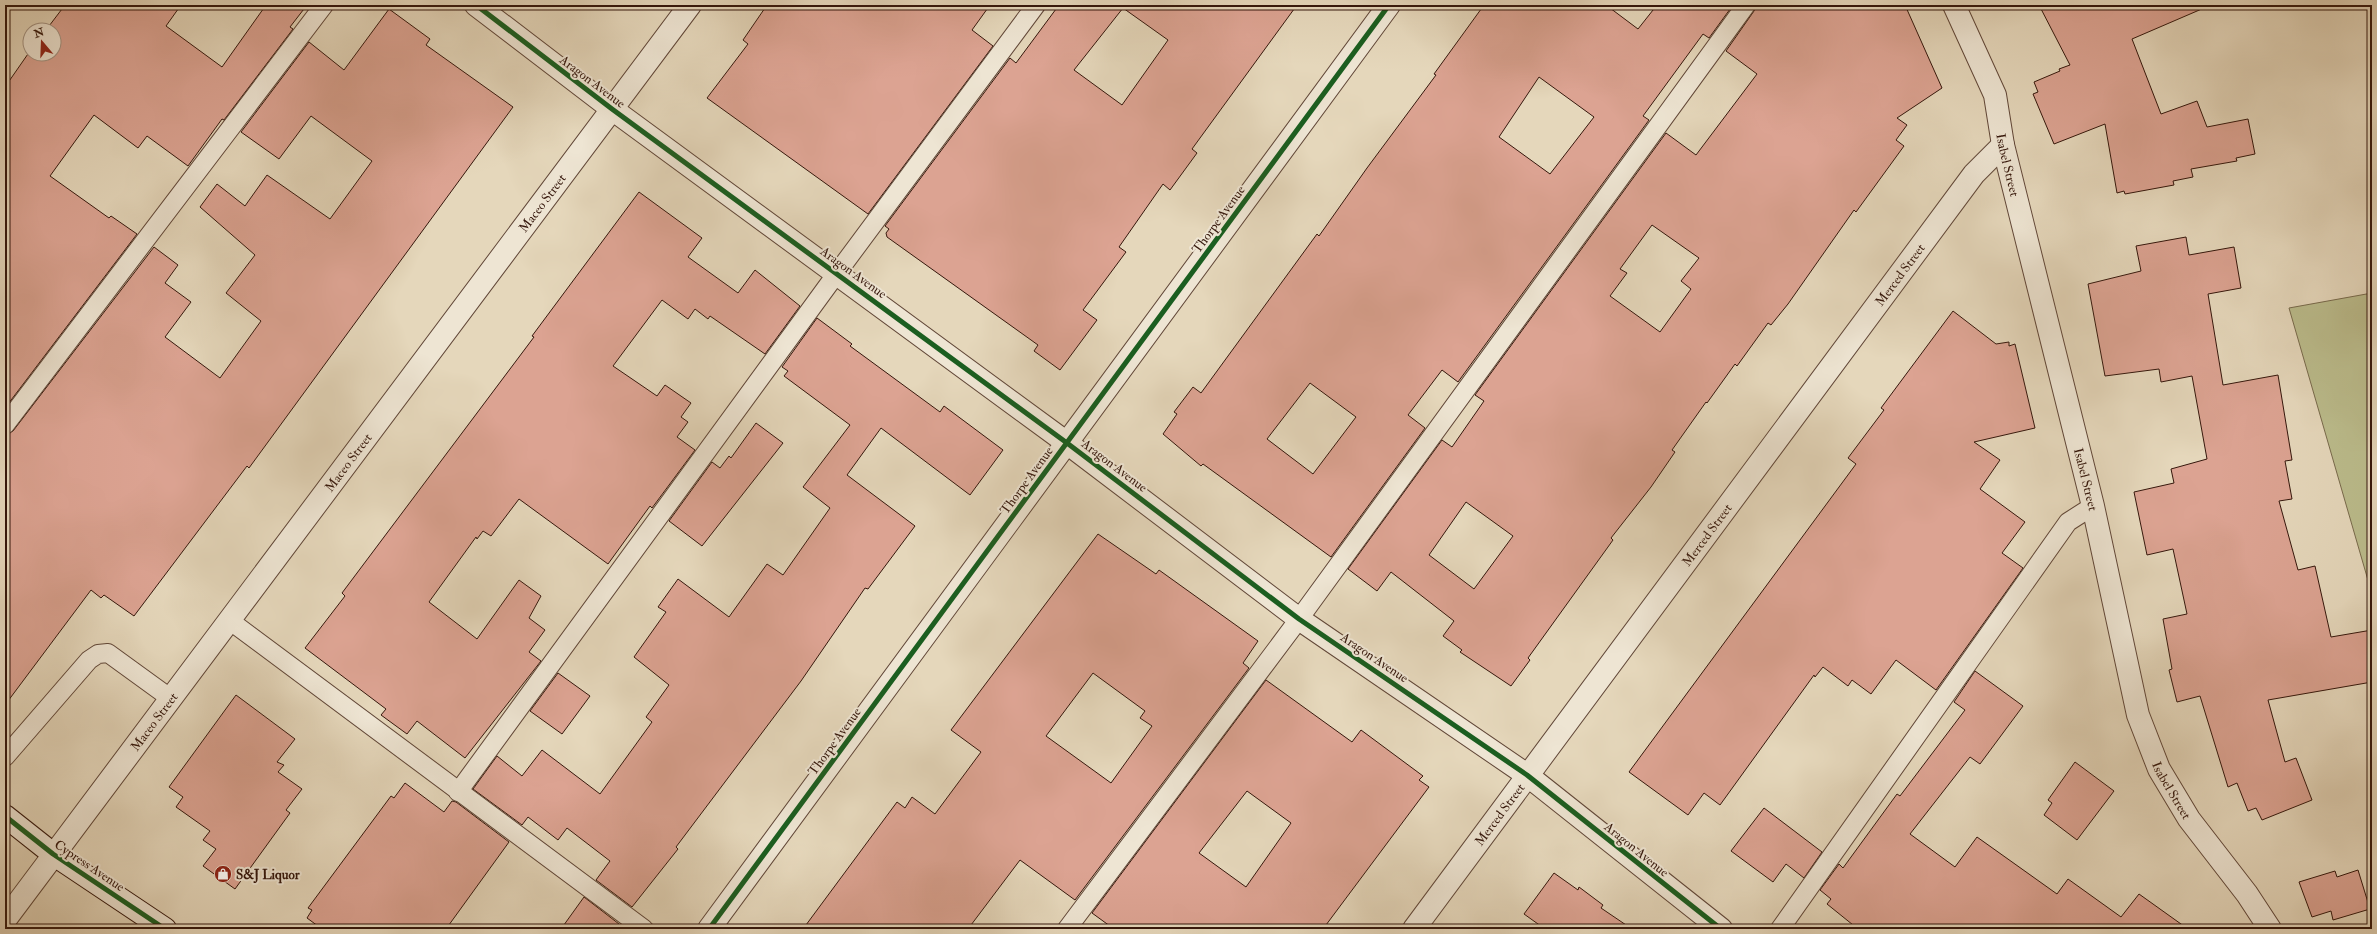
<svg xmlns="http://www.w3.org/2000/svg" width="2377" height="934" font-family="'IM FELL Double Pica',serif">
	<style>
		.green { fill: #bbbc8c; stroke: #786a4c }
		.building { fill: #dca392; stroke: #35170c; fill-rule: evenodd }
		.lines { fill: none; stroke-linecap: round; stroke-linejoin: round }
		.lane-casing { stroke: #614738; stroke-width: 20 }
		.street-casing { stroke: #614738; stroke-width: 24 }
		.secondary-casing { stroke: #35170c; stroke-width: 24 }
		.lane { stroke: #eee5d3; stroke-width: 18 }
		.street { stroke: #eee5d3; stroke-width: 22 }
		.secondary { stroke: #eee5d3; stroke-width: 22 }
		.cycleway-casing { stroke: #eee5d3; stroke-width: 8 }
		.cycleway { stroke: #1b5e20; stroke-width: 5 }
		.labels { text-anchor: middle; stroke-width: 4; stroke-linejoin: round; paint-order: stroke }
		.street-label { font-size: 13px; fill: #35170c; stroke: #eee5d3 }
		.poi-label { font-size: 13px; font-weight: bold; fill: #35170c; stroke: #eee5d3; text-anchor: start }
	</style>
	<rect width="100%" height="100%" fill="#e5d7bb"/>
	<filter id="stains"><feTurbulence type="fractalNoise" baseFrequency=".005" numOctaves="4"/><feColorMatrix values="0 0 0 0 .2 0 0 0 0 .09 0 0 0 0 .02 0 0 0 .5 -.17"/></filter>
	<radialGradient id="worn" r=".72"><stop offset=".6" stop-color="#630" stop-opacity="0"/><stop offset="1" stop-color="#630" stop-opacity=".3"/></radialGradient>
	<polygon class="green" points="2372,293 2372,594 2289,308"/>
	<g class="building">
		<polygon points="65,5 181,5 166,26 222,67 266,5 307,5 290,27 293,29 224,120 222,119 188,166 147,136 138,148 94,115 50,176 109,218 111,216 137,234 5,408 5,87 30,51 30,54 54,54 54,30 46,30"/>
		<polygon points="767,5 990,5 972,30 993,46 868,214 707,98 748,44 743,40"/>
		<path d="M1059 5H1297L1192 149 1197 153 1170 190 1163 184 1119 247 1126 252 1083 310 1097 320 1060 370 1034 351 1038 345 887 237 886 233 889 229 885 226 1010 58 1016 63ZM1123 8 1168 40 1122 105 1074 70Z"/>
		<path d="M1484 5H1606L1638 29 1657 5H1733L1709 38 1703 34 1643 116 1649 120 1458 382 1442 370 1408 415 1425 428 1331 557 1203 464 1201 466 1163 434 1177 414 1174 412 1193 387 1201 393 1317 234 1319 236 1367 168 1436 75 1434 74ZM1539 77 1594 117 1550 174 1499 137ZM1310 383 1356 417 1313 474 1267 439Z"/>
		<path d="M1756 5H1905L1942 88 1897 118 1907 125 1896 140 1904 146 1856 212 1854 210 1788 304 1771 325 1768 323 1737 366 1735 364 1707 403 1706 402 1672 450 1675 452 1651 487 1611 538 1613 540 1528 658 1530 660 1511 686 1460 652 1462 650 1443 636 1454 621 1391 572 1377 591 1348 569 1442 440 1452 447 1484 401 1475 395 1666 133 1696 155 1757 74 1726 51 1754 11ZM1652 225 1699 258 1681 281 1691 289 1660 332 1610 296 1627 273 1620 269ZM1466 502 1513 536 1474 589 1429 555Z"/>
		<polygon points="2039,5 2211,5 2132,39 2161,114 2197,101 2207,127 2248,119 2255,154 2236,158 2237,161 2191,169 2193,177 2173,181 2174,185 2125,194 2124,191 2117,193 2105,124 2054,144 2033,94 2038,92 2034,82 2060,71 2059,69 2070,65"/>
		<polygon points="389,9 430,39 426,45 513,107 249,468 247,466 134,616 104,595 101,598 91,590 5,705 5,435 13,431 154,247 178,265 165,283 191,302 165,337 220,378 261,321 226,293 255,255 200,207 217,184 245,206 267,175 330,219 372,161 311,116 279,159 241,132 309,42 344,70"/>
		<polygon points="639,192 702,238 688,257 738,293 755,270 800,306 765,354 710,316 708,319 695,309 688,319 662,300 613,366 657,396 665,385 691,403 681,417 688,422 677,437 695,450 652,508 650,506 608,564 519,499 491,536 483,531 477,539 476,537 429,602 477,639 519,580 541,596 529,618 545,630 529,652 541,661 465,758 417,721 407,734 381,715 386,709 305,648 345,596 342,593 534,337 532,336"/>
		<polygon points="2186,237 2189,255 2234,247 2241,288 2208,294 2223,385 2278,375 2292,460 2285,461 2292,499 2279,501 2298,570 2315,566 2331,637 2372,630 2372,682 2268,700 2285,762 2296,758 2312,800 2262,820 2256,808 2248,811 2237,783 2228,787 2200,696 2177,702 2169,670 2172,669 2163,619 2187,614 2173,549 2147,555 2134,492 2174,483 2171,469 2207,459 2192,376 2161,382 2159,369 2105,376 2088,284 2141,271 2136,246"/>
		<polygon points="1953,311 1996,344 2009,342 2009,346 2015,344 2035,428 1974,442 2000,460 1980,489 2025,522 2002,553 2023,568 1936,690 1896,660 1871,694 1852,680 1848,686 1823,667 1815,677 1814,675 1720,805 1704,793 1688,815 1629,772 1856,464 1848,458 1884,410 1881,408"/>
		<polygon points="817,318 852,344 850,346 940,412 944,406 1003,450 970,495 881,428 847,475 915,526 868,589 865,588 801,681 676,847 678,849 632,907 596,880 610,861 567,828 558,840 528,817 522,825 473,789 497,756 522,776 542,750 600,794 652,722 646,717 669,685 634,657 666,612 658,607 678,579 729,617 767,564 783,575 830,508 803,487 850,425 784,376 788,371 782,367"/>
		<polygon points="756,423 783,443 702,546 669,521 712,462 720,468 729,456 731,458"/>
		<path d="M1098 534 1156 574 1159 570 1258 641 1243 663 1249 668 1075 900 1020 860 968 929H803L897 802 905 808 912 797 935 814 981 752 951 730ZM1093 673 1145 711 1140 718 1152 726 1111 783 1046 736Z"/>
		<polygon points="1975,671 2023,706 1980,764 1970,757 1910,834 1955,867 1977,837 2057,894 2068,879 2121,917 2139,894 2188,929 1858,929 1827,904 1831,899 1820,890 1839,864 1843,868 1897,794 1900,796 1965,710 1954,702"/>
		<polygon points="558,673 590,696 562,734 530,711"/>
		<path d="M1266 680 1352 742 1361 730 1423 776 1419 780 1429 787 1323 929H1114L1092 913ZM1247 791 1291 823 1246 887 1199 853Z"/>
		<polygon points="236,695 295,739 277,762 284,765 278,772 302,789 286,810 290,813 235,889 203,866 216,849 203,840 210,831 176,807 183,797 169,787"/>
		<polygon points="2075,762 2114,791 2077,840 2044,815 2052,803 2048,800"/>
		<polygon points="405,783 444,812 452,801 456,802 509,842 446,929 322,929 307,918 312,910 308,908 391,796 394,798"/>
		<polygon points="1764,808 1822,852 1804,878 1786,864 1773,882 1731,851"/>
		<polygon points="2358,870 2370,909 2333,920 2331,911 2312,917 2299,882 2335,871 2337,877"/>
		<polygon points="1554,873 1578,890 1579,887 1603,905 1601,908 1632,929 1545,929 1524,914"/>
		<polygon points="584,897 619,924 615,929 561,929"/>
	</g>
	<g class="lines">
		<defs>
			<g id="lane">
				<polyline points="5,425 324,5"/>
				<polyline points="229,620 644,929"/>
				<polyline points="5,757 89,660 98,654 108,653 170,698"/>
				<polyline points="458,792 837,273 1036,5"/>
				<polyline points="1067,929 1299,619 1746,5"/>
				<polyline points="1780,929 2068,522 2093,506"/>
			</g>
			<g id="street">
				<polyline points="476,5 612,109 1067,443 1299,619 1527,775 1721,929"/>
				<path id="s1" d="M1954 5 1995 95 2003 145 2093 506 2138 715 2159 769 2189 819 2247 894 2270 929"/>
				<path id="s2" d="M5 920 690 5"/>
				<polyline points="709,929 1389,5"/>
				<path id="s3" d="M1414 929 1974 174 2003 145"/>
			</g>
			<polyline id="secondary" points="5,816 53,854 165,929"/>
		</defs>
		<use href="#lane" class="lane-casing"/>
		<use href="#street" class="street-casing"/>
		<use href="#secondary" class="secondary-casing"/>
		<use href="#lane" class="lane"/>
		<use href="#street" class="street"/>
		<use href="#secondary" class="secondary"/>
		<defs>
			<g id="cycleway">
				<polyline points="476,5 612,109 1067,443 1299,619 1527,775 1721,929"/>
				<polyline points="5,816 53,854 165,929"/>
				<polyline points="709,929 1389,5"/>
			</g>
		</defs>
		<use href="#cycleway" class="cycleway-casing"/>
		<use href="#cycleway" class="cycleway"/>
	</g>
	<defs>
		<symbol id="shop-disc" viewBox="-11 -11 22 22"><circle r="9.5" fill="#8f2418" stroke="#eee5d3"/><path d="M-5-2.5h2.3a2.7 3.5 0 0 1 5.4 0H5L5.5 6h-11ZM-1.5-2.5h3a1.5 2.3 0 0 0-3 0Z" fill="#fff"/></symbol>
	</defs>
	<g fill-rule="evenodd">
		<use href="#shop-disc" x="213" y="864" width="20" height="20"/>
	</g>
	<g class="labels">
		<g class="street-label">
			<text transform="translate(593 81) rotate(37)" y="5">Aragon Avenue</text>
			<text dy="5" stroke="none"><textPath href="#s1" startOffset="170">Isabel Street</textPath></text>
			<text dy="5" stroke="none"><textPath href="#s2" startOffset="896">Maceo Street</textPath></text>
			<text transform="translate(1218 219) rotate(-54)" y="5">Thorpe Avenue</text>
			<text transform="translate(854 272) rotate(36)" y="5">Aragon Avenue</text>
			<text dy="5" stroke="none"><textPath href="#s3" startOffset="815">Merced Street</textPath></text>
			<text dy="5" stroke="none"><textPath href="#s2" startOffset="572">Maceo Street</textPath></text>
			<text transform="translate(1115 465) rotate(37)" y="5">Aragon Avenue</text>
			<text transform="translate(1026 480) rotate(-54)" y="5">Thorpe Avenue</text>
			<text dy="5" stroke="none"><textPath href="#s1" startOffset="494">Isabel Street</textPath></text>
			<text dy="5" stroke="none"><textPath href="#s3" startOffset="491">Merced Street</textPath></text>
			<text transform="translate(1375 657) rotate(34)" y="5">Aragon Avenue</text>
			<text dy="5" stroke="none"><textPath href="#s2" startOffset="248">Maceo Street</textPath></text>
			<text transform="translate(834 741) rotate(-54)" y="5">Thorpe Avenue</text>
			<text dy="5" stroke="none"><textPath href="#s1" startOffset="818">Isabel Street</textPath></text>
			<text dy="5" stroke="none"><textPath href="#s3" startOffset="143">Merced Street</textPath></text>
			<text transform="translate(1637 849) rotate(39)" y="5">Aragon Avenue</text>
			<text transform="translate(90 865) rotate(34)" y="5">Cypress Avenue</text>
		</g>
		<g class="poi-label">
			<text x="236" y="879">S&amp;J Liquor</text>
		</g>
	</g>
	<rect width="2377" height="934" fill="none" stroke="#e5d7bb" stroke-width="20"/>
	<rect x="6" y="6" width="2365" height="922" fill="none" stroke="#35170c" stroke-width="2"/>
	<rect x="10" y="10" width="2357" height="914" fill="none" stroke="#35170c"/>
	<g transform="translate(42 42) rotate(341)"><circle r="19" fill="#eee5d3" stroke="#a49383"/>
	<path d="M0-3L7 15L0 10L-7 15Z" fill="#8f2418"/>
	<text y="-6" font-size="11" font-weight="bold" text-anchor="middle" fill="#35170c">N</text>
	</g>
	<rect width="100%" height="100%" filter="url(#stains)"/>
	<rect width="100%" height="100%" fill="url(#worn)"/>
</svg>
